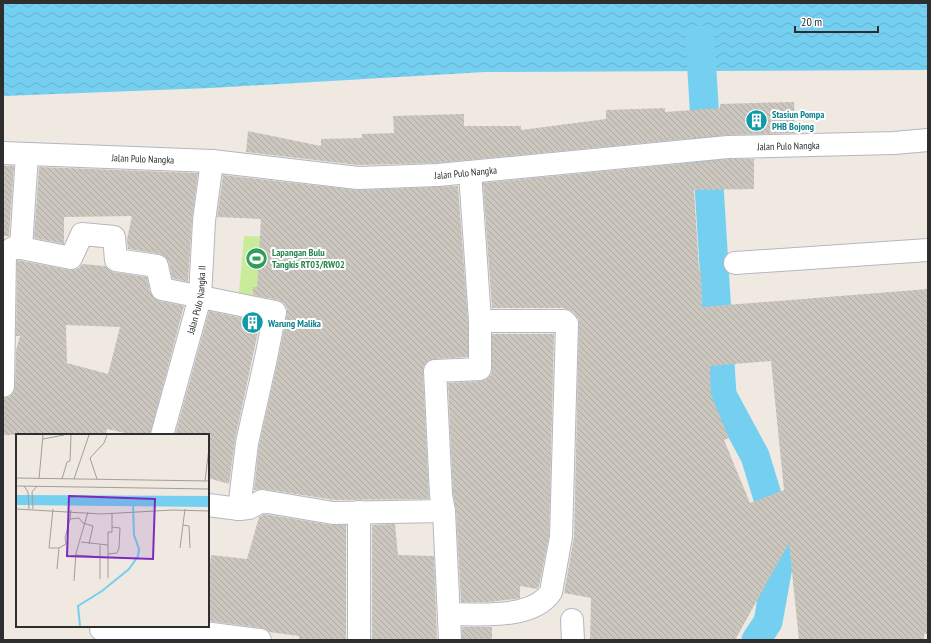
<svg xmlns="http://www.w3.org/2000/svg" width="931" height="643" font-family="'PT Sans Narrow',sans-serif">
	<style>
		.pitch { fill: #c9ec9a }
		.water { fill: url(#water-waves) }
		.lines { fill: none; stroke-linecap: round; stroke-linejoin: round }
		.canal { stroke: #75cff0; stroke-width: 29 }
		.building { fill: url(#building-back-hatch); fill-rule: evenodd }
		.minor-casing { stroke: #b4b7c1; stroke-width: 24 }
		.minor { stroke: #fff; stroke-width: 22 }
		.labels { text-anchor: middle; stroke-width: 4; stroke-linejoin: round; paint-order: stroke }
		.culture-label { font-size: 10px; font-weight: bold; fill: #0d838f; stroke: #fff; text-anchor: start }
		.street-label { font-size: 10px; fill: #2e2e2e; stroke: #fff }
		.leisure-label { font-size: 10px; font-weight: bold; fill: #27864d; stroke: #fff; text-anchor: start }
		.inset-river { fill: none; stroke: #75cff0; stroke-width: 2 }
		.inset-road { fill: none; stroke: #a29e99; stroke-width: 1 }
		.view { fill: #7b2cbf; fill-opacity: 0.15; stroke: #7b2cbf; stroke-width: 2 }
		.inset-edge { fill: none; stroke: #2e2e2e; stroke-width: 2 }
	</style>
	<defs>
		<pattern id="water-waves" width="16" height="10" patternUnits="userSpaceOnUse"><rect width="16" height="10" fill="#75cff0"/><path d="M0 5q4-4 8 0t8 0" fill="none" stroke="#66b2ce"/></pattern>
		<pattern id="building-back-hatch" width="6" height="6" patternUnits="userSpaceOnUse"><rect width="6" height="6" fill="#cbc7bf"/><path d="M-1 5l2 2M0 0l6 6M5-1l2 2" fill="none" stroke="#afaba4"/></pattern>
	</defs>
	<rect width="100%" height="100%" fill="#efe9e1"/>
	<polygon class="pitch" points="244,236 274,237 265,280 264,303 238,304"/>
	<polygon class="water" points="3,3 928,3 928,70 485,72 211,88 3,96"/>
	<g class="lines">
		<polyline class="canal" points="700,40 722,395 755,456 782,544 768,622 756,640"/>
	</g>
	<g class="building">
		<polygon points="794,102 795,133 727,135 437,163 358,165 246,152 248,131 321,146 321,139 362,138 362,134 394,133 393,116 464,114 464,126 521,126 521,130 606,119 606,110 665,108 665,112 720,108 720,104"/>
		<path d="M729 159H754V189L694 190 699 270H701L702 307 928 289V634H924V640H799L789 543 735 640H590L591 598 564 593 574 537 579 320 573 312 564 308H492L483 183ZM771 361 784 490 750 503 724 440 729 438 711 395 710 366Z"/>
		<polygon points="3,166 14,166 9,236 3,236"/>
		<polygon points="39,167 198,173 192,220 188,282 172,278 169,263 165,257 159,254 128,249 127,239 132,216 64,217 64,244 34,238"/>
		<polygon points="223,175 357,190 458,186 468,321 468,357 434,359 428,361 424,366 423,372 429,499 334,500 264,489 254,490 259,445 278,360 287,314 287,308 284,303 278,300 253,295 253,287 257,287 261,219 217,217"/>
		<path d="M17 260 69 270H74L79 268 82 264 105 266 109 270 114 272 147 277 150 292 154 298 160 301 184 306 150 435H134L107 429 106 435H3V398L9 397 13 393 15 387 16 350 20 336H16ZM66 325 120 327 108 374 67 363Z"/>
		<polygon points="209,311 260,322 235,440 229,484 208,478 208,435 175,435"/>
		<polygon points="492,334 554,334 549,536 539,586 537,589 520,586 520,598 515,599 489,602 461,602 456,510 453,494 448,383 481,381 486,380 491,375 492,369"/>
		<polygon points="264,514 331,525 346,525 346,640 299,640 299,636 269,632 262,628 208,621 208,581 211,555 247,559 259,517"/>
		<polygon points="395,524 398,555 434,556 437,640 372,640 372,525"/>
		<rect x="462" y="627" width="30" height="13"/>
	</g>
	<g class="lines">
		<defs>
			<g id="minor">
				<path id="s1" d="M3 153 212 161 358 178 438 175 728 147 894 143 928 140"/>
				<polyline points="27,154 21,248 71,258 82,234 114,237 116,260 157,266 162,289 275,312 266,358 247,443 239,509"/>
				<polyline points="735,263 928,250"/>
				<polyline points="3,386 5,254 13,248 21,248"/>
				<path id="s2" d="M162 435 200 297 204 221 212 161"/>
				<polyline points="208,505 239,509 249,508 262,501 333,513 444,511 441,495 435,371 480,369 480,321 470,172"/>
				<polyline points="444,511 450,640"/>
				<polyline points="359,512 359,640"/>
				<path d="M449 614C479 614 532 620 551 592L561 537 567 324 564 321H480"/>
				<polyline points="572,620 573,640"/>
				<polyline points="101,629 139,633 196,632 260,640"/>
			</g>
		</defs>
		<use href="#minor" class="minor-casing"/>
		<use href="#minor" class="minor"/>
	</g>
	<defs>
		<symbol id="building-disc" viewBox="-11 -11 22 22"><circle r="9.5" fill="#0f9aa8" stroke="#fff"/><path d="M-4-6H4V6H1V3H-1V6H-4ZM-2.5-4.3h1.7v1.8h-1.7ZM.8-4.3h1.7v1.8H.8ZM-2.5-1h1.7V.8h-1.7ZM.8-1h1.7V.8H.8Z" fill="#fff"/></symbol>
		<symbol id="stadium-disc" viewBox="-11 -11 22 22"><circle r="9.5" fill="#2e9e5b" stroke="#fff"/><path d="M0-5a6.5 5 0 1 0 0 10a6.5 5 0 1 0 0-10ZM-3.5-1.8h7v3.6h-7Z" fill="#fff"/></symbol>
	</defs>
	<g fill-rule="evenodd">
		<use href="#building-disc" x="744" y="108" width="25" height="25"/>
		<use href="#stadium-disc" x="244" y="246" width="25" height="25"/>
		<use href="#building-disc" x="240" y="310" width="25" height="25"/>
	</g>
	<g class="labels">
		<g class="culture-label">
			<text x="772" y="118">Stasiun Pompa<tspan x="772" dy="12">PHB Bojong</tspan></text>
			<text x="268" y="327">Warung Malika</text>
		</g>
		<g class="street-label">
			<text dy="4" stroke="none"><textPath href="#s1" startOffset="788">Jalan Pulo Nangka</textPath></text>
			<text dy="4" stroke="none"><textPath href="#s1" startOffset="140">Jalan Pulo Nangka</textPath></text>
			<text dy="4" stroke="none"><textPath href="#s1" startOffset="464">Jalan Pulo Nangka</textPath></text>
			<text dy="4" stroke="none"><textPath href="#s2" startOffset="140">Jalan Pulo Nangka II</textPath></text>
		</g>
		<g class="leisure-label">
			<text x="272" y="256">Lapangan Bulu<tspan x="272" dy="12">Tangkis RT03/RW02</tspan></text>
		</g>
	</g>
	<g transform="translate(16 434)">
		<rect width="193" height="193" fill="#efe9e1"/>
		<path d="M0 61 193 62V73L0 71Z" fill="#75cff0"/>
		<path class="inset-river" d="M64 192 62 172 86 157 113 135 122 122 123 115 118 101 117 69"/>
		<path class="inset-road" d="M27 5 48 1M0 44 193 47M23 45 27 1M46 45 51 28 54 27 55 1M58 45 73 1M81 45 74 24 88 9 91 1M189 47 193 14M0 52 193 55M8 52 12 58 13 75M0 75 85 80 157 76 193 77M17 75 16 58 21 52M37 75 33 114H43L50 110 49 104 54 85M55 76 54 85 63 84 67 89 77 92 73 110M167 91 173 92 174 114M65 108 92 111V98H96V79M164 114 169 75M92 120 101 119 103 114 104 94 96 93M60 121 84 123M41 135 43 114M92 144V111M84 145V111M58 147 60 119 72 78"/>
		<path class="view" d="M53 62 139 65 137 125 51 122Z"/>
		<rect width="193" height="193" class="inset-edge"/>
	</g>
	<rect width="931" height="643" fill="none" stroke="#2e2e2e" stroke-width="8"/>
	<path d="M795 26v6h83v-6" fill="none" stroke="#2e2e2e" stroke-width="2"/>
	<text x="801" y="26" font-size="12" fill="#2e2e2e" stroke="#ffffff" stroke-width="3" paint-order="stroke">20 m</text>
</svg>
